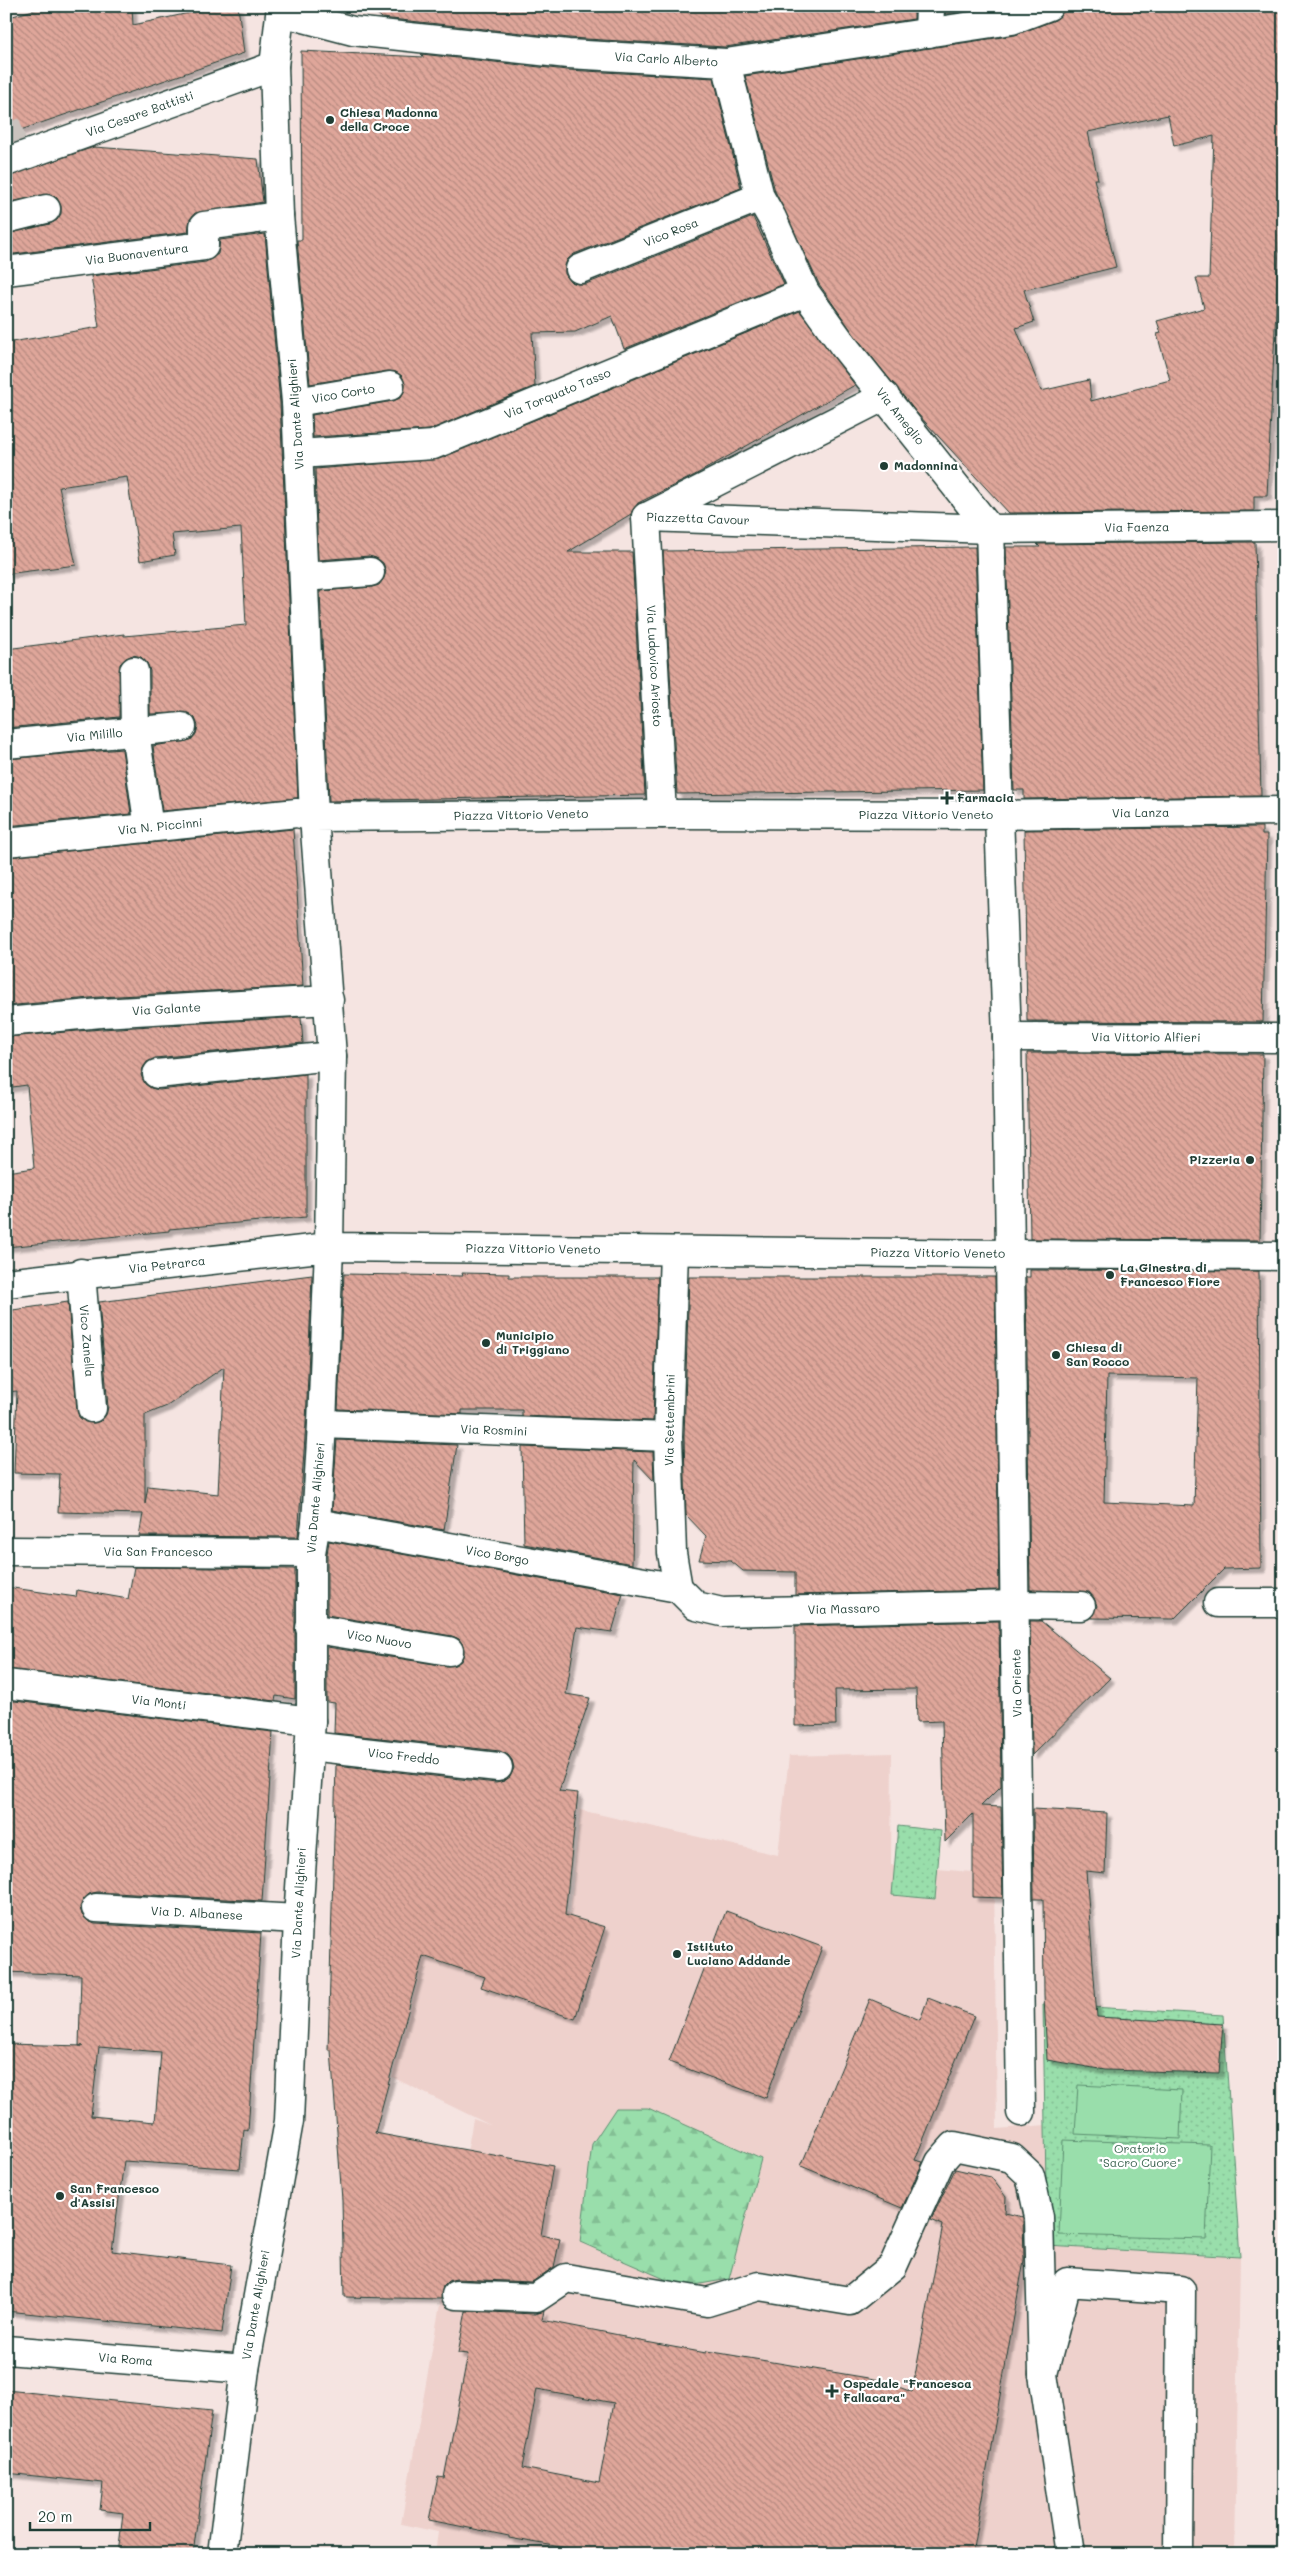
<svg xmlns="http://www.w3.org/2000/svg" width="1290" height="2560" font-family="Mali,sans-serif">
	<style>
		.built { fill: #eed1cc }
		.green { fill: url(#green-dots); stroke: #5c8e70 }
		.forest { fill: url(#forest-firs); stroke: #5c8e70 }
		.pitch { fill: #99deab; stroke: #5c8e70 }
		.building { fill: url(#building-back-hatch); stroke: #1f3d34; fill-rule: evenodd; filter: url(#shadow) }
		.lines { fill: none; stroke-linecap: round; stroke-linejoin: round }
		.minor-tunnel { stroke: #cac3be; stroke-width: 28; stroke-dasharray: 28 14; stroke-linecap: butt }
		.minor-casing { stroke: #1f3d34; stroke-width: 31 }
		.minor { stroke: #fff; stroke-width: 28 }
		.poi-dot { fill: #1f3d34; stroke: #fff; stroke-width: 2 }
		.labels { text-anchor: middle; stroke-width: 4.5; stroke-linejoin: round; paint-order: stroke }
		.street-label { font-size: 12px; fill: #1f3d34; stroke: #fff }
		.poi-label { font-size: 12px; font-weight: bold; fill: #1f3d34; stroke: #fff; text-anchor: start }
		.park-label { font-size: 12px; fill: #3e6552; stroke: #fff }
	</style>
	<defs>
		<pattern id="green-dots" width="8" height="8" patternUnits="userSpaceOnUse" patternTransform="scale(1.25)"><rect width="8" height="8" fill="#99deab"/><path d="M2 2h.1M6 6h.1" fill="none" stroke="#83bf94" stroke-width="1.8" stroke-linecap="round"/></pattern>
		<pattern id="forest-firs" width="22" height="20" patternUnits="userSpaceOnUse" patternTransform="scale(1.25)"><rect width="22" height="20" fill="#99deab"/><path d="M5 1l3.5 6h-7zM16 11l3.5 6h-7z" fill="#83bf94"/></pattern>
		<pattern id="building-back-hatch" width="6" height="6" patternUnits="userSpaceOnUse" patternTransform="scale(1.25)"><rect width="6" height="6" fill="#dfa69a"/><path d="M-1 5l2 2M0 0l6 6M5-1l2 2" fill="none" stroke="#b4887e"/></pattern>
		<filter id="shadow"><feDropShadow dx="4.5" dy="4.5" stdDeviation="1" flood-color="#0004"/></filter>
	</defs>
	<rect width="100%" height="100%" fill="#f5e4e1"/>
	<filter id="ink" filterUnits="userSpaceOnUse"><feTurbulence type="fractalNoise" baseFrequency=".02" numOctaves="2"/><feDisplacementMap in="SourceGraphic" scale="10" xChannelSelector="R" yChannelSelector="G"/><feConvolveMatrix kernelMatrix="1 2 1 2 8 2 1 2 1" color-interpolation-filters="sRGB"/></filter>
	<g filter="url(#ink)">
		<polygon class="built" points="892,1753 891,1865 994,1874 997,2129 1046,2125 1047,2246 1240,2257 1235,2554 435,2554 438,2532 401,2524 473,2119 490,2125 392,2077 419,1975 332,1944 334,1852 570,1913 580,1810 778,1855 789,1756"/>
		<g class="green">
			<polygon points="898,1826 941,1831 935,1899 892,1895"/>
			<polygon points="1043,2004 1223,2015 1240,2257 1047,2246"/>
		</g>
		<polygon class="forest" points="616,2108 648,2108 761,2159 729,2279 683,2287 580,2242 592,2144"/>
		<g class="pitch">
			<polygon points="1078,2085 1182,2090 1180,2139 1075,2134"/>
			<polygon points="1063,2140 1210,2145 1206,2239 1059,2235"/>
		</g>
		<g class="building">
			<polygon points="47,6 56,6 59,12 92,6 132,6 133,25 222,6 238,6 244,53 6,135 6,18"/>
			<polygon points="369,6 914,6 914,19 725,47 569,38 382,18"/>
			<polygon points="946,6 998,6 945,14"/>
			<path d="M1064 6H1284V144L1267 496H1254V511L1009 513 915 411 855 336 819 284 775 191 745 76 1015 35 1055 20 1061 15ZM1168 115 1174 146 1214 136 1209 278H1196L1204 308 1157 321 1161 333 1157 334 1170 380 1091 401 1089 380 1041 391 1016 328 1034 322 1024 290 1116 267 1094 179H1098L1088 132Z"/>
			<polygon points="301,51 424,57 421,54 567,70 714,78 741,188 574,254 567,260 565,266 565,274 571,282 578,284 586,284 753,217 784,284 624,349 612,316 575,332 532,333 535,386 429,430 313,437 312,415 393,401 400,398 404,392 405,384 402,376 396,372 388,371 310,384 297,240 302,240"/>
			<polygon points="94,147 258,159 263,202 195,213 190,219 188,232 6,255 6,234 50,224 57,220 61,214 61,206 57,198 50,194 6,203 6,177"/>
			<polygon points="265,234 280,403 298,798 162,811 153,746 191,740 196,734 198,726 195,718 188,713 150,714 150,671 147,663 141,657 133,655 126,658 120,664 119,717 6,728 6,649 124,634 124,636 246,625 241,528 172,534 175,555 140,561 127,477 59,487 76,565 6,574 6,343 99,327 91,276 206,262 218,254 220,240"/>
			<polygon points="800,311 855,385 693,476 638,503 631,514 568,552 632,552 645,795 329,801 320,591 372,587 379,585 384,578 386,571 383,563 376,558 369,556 318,560 315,469 439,459"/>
			<polygon points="1255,542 1261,796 1024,799 1024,790 1014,790 1006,547 1040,547 1037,544"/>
			<polygon points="975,547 983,790 677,794 663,551"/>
			<polygon points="122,749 131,814 6,826 6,759"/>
			<polygon points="1262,827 1262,835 1267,835 1263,1022 1027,1021 1024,830"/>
			<polygon points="293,829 303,986 100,997 6,1006 6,857"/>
			<polygon points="301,1017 303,1043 155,1058 147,1062 143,1068 141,1075 145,1084 151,1088 159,1090 306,1074 306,1217 169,1229 169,1231 6,1247 6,1172 34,1168 27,1085 6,1088 6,1037 102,1029"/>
			<polygon points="1027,1053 1263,1054 1260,1240 1030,1239"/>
			<path d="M1030 1270 1259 1271 1261 1568 1224 1569 1174 1619 1090 1618 1097 1606 1094 1598 1089 1592 1030 1590 1026 1277H1030ZM1107 1376 1198 1378 1194 1506 1104 1502Z"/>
			<polygon points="462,1273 509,1274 509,1277 658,1277 653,1421 522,1416 522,1410 462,1410 462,1414 338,1409 344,1274 463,1276"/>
			<path d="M312 1275 306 1423 298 1537 139 1536 143 1514 58 1512 60 1474 14 1473 17 1391 6 1392V1311L68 1302 77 1410 79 1417 85 1422 94 1423 101 1421 106 1415 108 1407 99 1302ZM224 1367 218 1494 148 1486 145 1504V1415L167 1406Z"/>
			<polygon points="689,1277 995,1277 999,1590 795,1595 795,1572 743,1571 731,1561 699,1560 706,1536 686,1515 684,1437"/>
			<polygon points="337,1440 457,1445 444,1530 332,1510"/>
			<polygon points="522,1447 653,1452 654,1481 634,1460 632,1564 524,1544"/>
			<polygon points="329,1541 623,1594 612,1632 577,1627 566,1694 590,1698 559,1791 578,1793 565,1915 605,1927 575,2019 481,1987 485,1977 423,1956 375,2133 553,2166 541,2235 560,2239 554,2267 532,2282 456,2279 448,2281 443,2286 441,2299 344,2297 342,2200 331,2050 328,2050 336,1765 496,1783 504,1781 510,1777 514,1768 512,1760 508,1755 500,1751 334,1733 335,1703 327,1702 327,1647 447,1666 455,1665 461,1661 464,1653 463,1645 459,1639 452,1636 327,1615 327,1554"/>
			<polygon points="134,1567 295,1569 295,1699 276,1696 275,1701 6,1669 6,1587 76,1597 77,1590 128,1599"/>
			<polygon points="999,1621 1001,1786 981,1806 1001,1807 1003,1898 973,1897 973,1814 945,1842 942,1721 917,1722 916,1689 835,1690 836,1725 795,1726 795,1626"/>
			<polygon points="1030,1621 1041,1621 1110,1678 1032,1755"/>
			<path d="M6 1700 273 1732 262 1901 97 1892 89 1894 83 1900 80 1907 82 1915 88 1921 95 1924 261 1933 248 2131 244 2129 240 2169 124 2161 112 2251 231 2265 222 2333 6 2311V2044L83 2046H79L81 1975 6 1972ZM99 2047 161 2052 155 2122 91 2116Z"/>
			<polygon points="1033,1809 1107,1813 1105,1873 1086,1871 1097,2017 1223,2024 1219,2073 1105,2070 1047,2060 1044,1995 1043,1899 1034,1899"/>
			<polygon points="726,1911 822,1947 766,2098 669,2062"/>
			<polygon points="928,1998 974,2016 915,2160 923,2162 902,2208 801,2166 870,1999 920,2020"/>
			<path d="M955 2169 991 2177 1006 2197 1005 2213 1023 2217V2219L1024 2260 972 2554H601L509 2538V2536L429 2520 438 2477 444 2478 468 2354 458 2353 466 2311 535 2314 544 2311 542 2320 624 2336V2338L706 2353 707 2351 880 2380 912 2392 943 2225 931 2220ZM537 2389 614 2403 599 2483 522 2468Z"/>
			<polygon points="6,2390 212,2411 193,2554 118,2554 123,2513 100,2510 103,2483 6,2473"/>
		</g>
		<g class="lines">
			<polyline class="minor-tunnel" points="6,123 14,147"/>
			<defs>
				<g id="minor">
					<path id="s1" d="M281 12 353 31 568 54 726 63 1012 20 1049 6"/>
					<polyline points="929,33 930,6"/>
					<path id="s2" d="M726 63 760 197 772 218 805 292 843 345 990 529 999 815 1284 811"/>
					<path id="s3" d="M6 162 274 66"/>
					<polyline points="6,219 46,209"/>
					<path id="s4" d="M580 269 760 197"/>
					<path id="s5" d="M6 271 204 246V226L279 216"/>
					<path id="s6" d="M296 402 390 386"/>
					<path id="s7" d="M299 454 433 445 805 292"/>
					<path id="s8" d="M646 517 990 529 1284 526"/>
					<path id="s9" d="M646 517 662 814"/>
					<polyline points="647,517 885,396"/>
					<polyline points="304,577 370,572"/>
					<polyline points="134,671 135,732 149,828"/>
					<path id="s10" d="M6 744 182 727"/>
					<path id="s11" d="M6 842 297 813 314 817 296 402 279 216 274 66 281 6"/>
					<path id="s12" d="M6 1022 101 1013 329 1000"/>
					<path id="s13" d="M1007 1037 1284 1038"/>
					<polyline points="157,1074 332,1056"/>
					<polyline points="674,1251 668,1437 672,1553 678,1588"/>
					<path id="s14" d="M81 1273 92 1408"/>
					<path id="s15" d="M6 1283 329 1247 1010 1254 1007 1037 999 815 662 814 314 817 332 1056 329 1247 322 1424 316 1523 311 1553V1721L298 1919 289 2121 245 2369 222 2554"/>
					<path id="s16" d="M322 1424 668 1437"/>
					<path id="s17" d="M316 1523 678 1588"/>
					<path id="s18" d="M6 1551 311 1553"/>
					<path id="s19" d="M678 1588 696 1606 722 1612 1016 1605 1081 1606"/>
					<polyline points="1218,1603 1284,1603"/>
					<path id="s20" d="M310 1628 449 1651"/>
					<path id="s21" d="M6 1684 311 1721"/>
					<path id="s22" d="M309 1746 498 1767"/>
					<path id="s23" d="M96 1908 298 1919"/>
					<polyline points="1021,2112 1010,1254 1284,1256"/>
					<polyline points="456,2295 536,2298 566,2278 707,2302 759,2286 850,2301 893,2266 940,2162 954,2146 1012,2158 1030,2175 1039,2217 1043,2374"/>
					<path id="s24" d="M6 2350 245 2369"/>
					<polyline points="1070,2554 1043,2374 1067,2282 1181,2290 1179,2554"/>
				</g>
			</defs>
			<use href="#minor" class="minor-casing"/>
			<use href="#minor" class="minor"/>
		</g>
	</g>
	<g class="poi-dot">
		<circle cx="330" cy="120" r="5"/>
		<circle cx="884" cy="466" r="5"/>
		<path d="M944.5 790.5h5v5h5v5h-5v5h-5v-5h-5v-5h5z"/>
		<circle cx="1250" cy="1160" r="5"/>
		<circle cx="1110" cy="1275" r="5"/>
		<circle cx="486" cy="1343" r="5"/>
		<circle cx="1056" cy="1355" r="5"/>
		<circle cx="677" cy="1954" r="5"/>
		<circle cx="60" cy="2196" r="5"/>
		<path d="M829.5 2383.5h5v5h5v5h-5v5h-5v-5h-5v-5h5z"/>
	</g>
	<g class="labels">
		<g class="street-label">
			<text dy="4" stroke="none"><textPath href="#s1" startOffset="389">Via Carlo Alberto</textPath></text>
			<text dy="4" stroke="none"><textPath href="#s3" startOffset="142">Via Cesare Battisti</textPath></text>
			<text dy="4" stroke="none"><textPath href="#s4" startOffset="98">Vico Rosa</textPath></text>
			<text dy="4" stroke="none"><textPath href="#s5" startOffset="132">Via Buonaventura</textPath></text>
			<text dy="4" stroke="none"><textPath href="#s6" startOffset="48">Vico Corto</textPath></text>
			<text dy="4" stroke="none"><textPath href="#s7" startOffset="269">Via Torquato Tasso</textPath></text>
			<text transform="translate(296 414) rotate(-94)" y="4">Via Dante Alighieri</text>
			<text dy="4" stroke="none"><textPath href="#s2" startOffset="400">Via Ameglio</textPath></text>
			<text dy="4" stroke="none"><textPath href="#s8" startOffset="52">Piazzetta Cavour</textPath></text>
			<text dy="4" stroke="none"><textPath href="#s8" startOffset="491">Via Faenza</textPath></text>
			<text dy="4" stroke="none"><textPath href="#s9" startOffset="149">Via Ludovico Ariosto</textPath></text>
			<text dy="4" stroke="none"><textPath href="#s10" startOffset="89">Via Milillo</textPath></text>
			<text dy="4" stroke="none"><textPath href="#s2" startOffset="972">Via Lanza</textPath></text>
			<text transform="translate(521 815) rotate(-1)" y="4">Piazza Vittorio Veneto</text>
			<text x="926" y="819">Piazza Vittorio Veneto</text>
			<text dy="4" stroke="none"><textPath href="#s11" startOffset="155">Via N. Piccinni</textPath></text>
			<text dy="4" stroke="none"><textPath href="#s12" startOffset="161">Via Galante</textPath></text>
			<text dy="4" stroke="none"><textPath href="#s13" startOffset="139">Via Vittorio Alfieri</textPath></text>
			<text dy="4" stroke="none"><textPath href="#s15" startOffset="529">Piazza Vittorio Veneto</textPath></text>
			<text dy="4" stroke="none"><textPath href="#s15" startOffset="934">Piazza Vittorio Veneto</textPath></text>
			<text dy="4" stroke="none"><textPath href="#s15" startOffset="162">Via Petrarca</textPath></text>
			<text dy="4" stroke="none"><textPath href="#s14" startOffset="68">Vico Zanella</textPath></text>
			<text transform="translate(670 1420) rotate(-89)" y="4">Via Settembrini</text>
			<text dy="4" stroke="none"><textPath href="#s16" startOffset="172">Via Rosmini</textPath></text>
			<text transform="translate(316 1498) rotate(-85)" y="4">Via Dante Alighieri</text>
			<text dy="4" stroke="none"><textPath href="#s18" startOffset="152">Via San Francesco</textPath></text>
			<text dy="4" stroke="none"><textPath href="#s17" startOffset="184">Vico Borgo</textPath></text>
			<text dy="4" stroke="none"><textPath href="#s19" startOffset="174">Via Massaro</textPath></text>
			<text dy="4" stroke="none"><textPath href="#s20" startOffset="70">Vico Nuovo</textPath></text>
			<text transform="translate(1017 1683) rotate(-91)" y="4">Via Oriente</text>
			<text dy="4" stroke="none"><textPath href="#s21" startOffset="154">Via Monti</textPath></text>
			<text dy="4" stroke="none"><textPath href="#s22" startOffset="95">Vico Freddo</textPath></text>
			<text transform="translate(299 1903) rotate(-87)" y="4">Via Dante Alighieri</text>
			<text dy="4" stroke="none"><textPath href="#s23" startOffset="101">Via D. Albanese</textPath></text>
			<text transform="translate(256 2305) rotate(-80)" y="4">Via Dante Alighieri</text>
			<text dy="4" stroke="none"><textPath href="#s24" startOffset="120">Via Roma</textPath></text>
		</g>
		<g class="poi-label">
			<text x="340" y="117">Chiesa Madonna<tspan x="340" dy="14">della Croce</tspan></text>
			<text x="894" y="470">Madonnina</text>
			<text x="957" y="802">Farmacia</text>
			<text x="1240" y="1164" text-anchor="end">Pizzeria</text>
			<text x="1120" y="1272">La Ginestra di<tspan x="1120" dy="14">Francesco Fiore</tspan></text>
			<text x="496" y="1340">Municipio<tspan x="496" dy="14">di Triggiano</tspan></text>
			<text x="1066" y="1352">Chiesa di<tspan x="1066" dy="14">San Rocco</tspan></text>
			<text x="687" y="1951">Istituto<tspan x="687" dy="14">Luciano Addande</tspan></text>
			<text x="70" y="2193">San Francesco<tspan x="70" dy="14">d'Assisi</tspan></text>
			<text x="843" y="2388">Ospedale "Francesca<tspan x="843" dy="14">Fallacara"</tspan></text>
		</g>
		<g class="park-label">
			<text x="1140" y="2153">Oratorio<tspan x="1140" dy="14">"Sacro Cuore"</tspan></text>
		</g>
	</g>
	<rect width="1290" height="2560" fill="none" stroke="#fff" stroke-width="25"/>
	<rect x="12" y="12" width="1265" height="2535" fill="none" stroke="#1f3d34" stroke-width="2" filter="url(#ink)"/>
	<path d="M30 2522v8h120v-8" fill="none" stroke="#1f3d34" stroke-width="2.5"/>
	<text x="38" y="2522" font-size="15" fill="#1f3d34" stroke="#ffffff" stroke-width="4" paint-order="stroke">20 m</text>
</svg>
